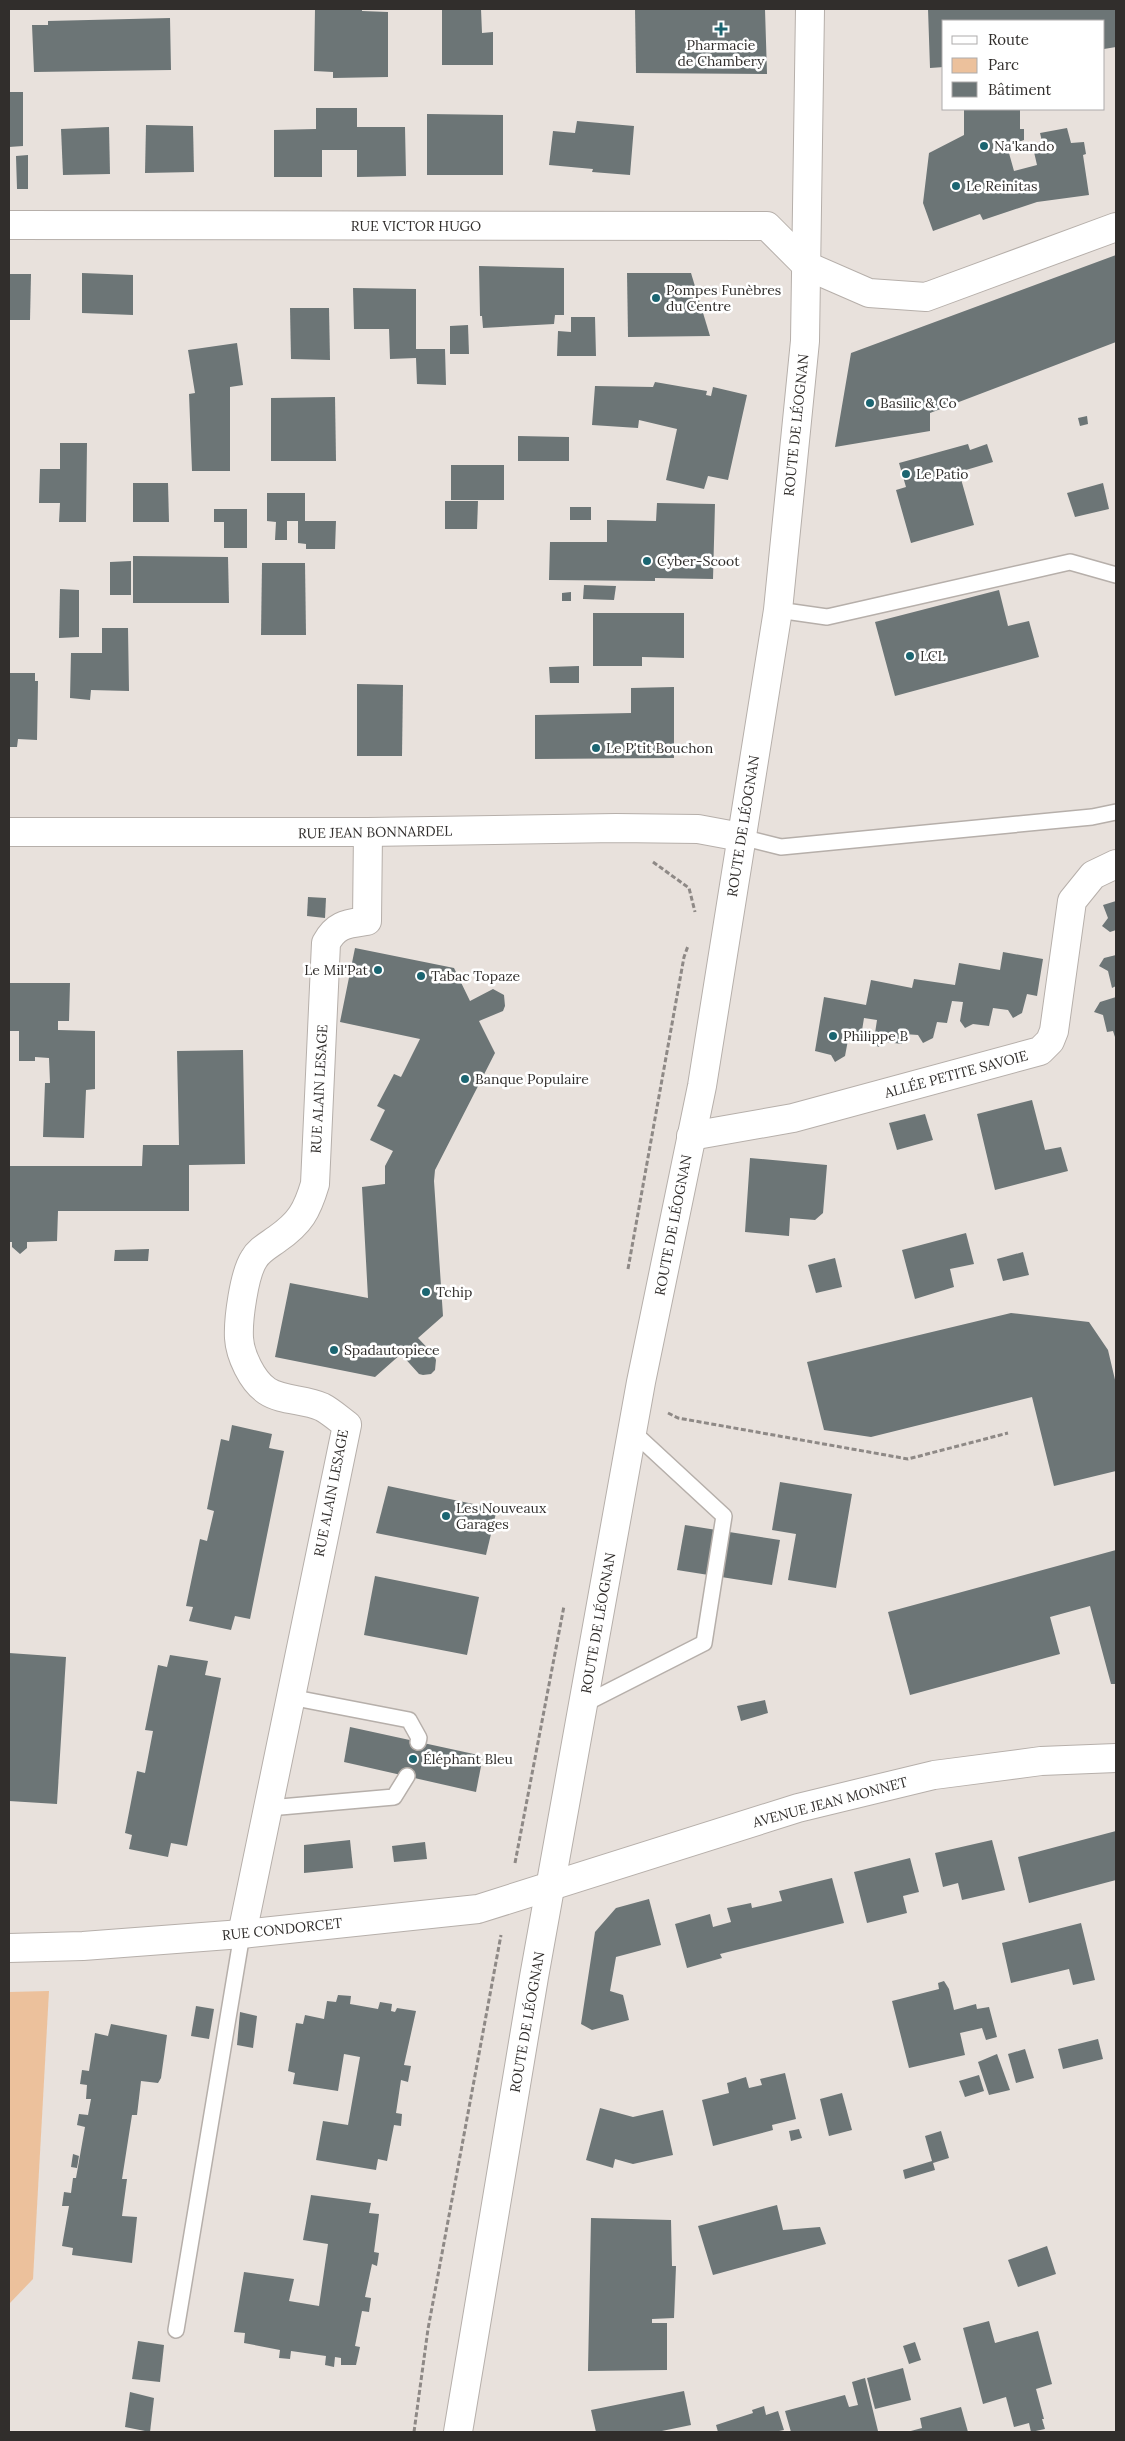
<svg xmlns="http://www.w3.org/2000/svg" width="1125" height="2441" font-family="Lora,serif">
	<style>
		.green { fill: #ecc19c }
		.building { fill: #6c7576 }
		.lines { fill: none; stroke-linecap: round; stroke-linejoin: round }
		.lane-casing { stroke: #b6afaa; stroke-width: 18 }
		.street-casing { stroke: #b6afaa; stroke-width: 30 }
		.secondary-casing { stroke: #b6afaa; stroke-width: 30 }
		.path { stroke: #8e8986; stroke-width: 3; stroke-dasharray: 5 2.5; stroke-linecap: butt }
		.lane { stroke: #fff; stroke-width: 15 }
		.street { stroke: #fff; stroke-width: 28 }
		.secondary { stroke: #fff; stroke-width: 28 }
		.poi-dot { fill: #1b6571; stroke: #fff; stroke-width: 2 }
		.labels { text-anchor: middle; stroke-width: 5; stroke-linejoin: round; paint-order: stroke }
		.poi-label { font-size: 14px; fill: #312e2c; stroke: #fff; text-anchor: start }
		.street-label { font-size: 14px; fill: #312e2c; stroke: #fff }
	</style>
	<rect width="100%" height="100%" fill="#e8e1dc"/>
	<polygon class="green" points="49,1991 33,2279 9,2304 9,1992"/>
	<g class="building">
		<polygon points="315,9 362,9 362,11 388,12 388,77 333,78 333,72 314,71"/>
		<polygon points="442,9 481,9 482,33 493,32 493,65 442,65"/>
		<polygon points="635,9 765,9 767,74 636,73"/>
		<polygon points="928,9 1115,9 1116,47 1104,49 1104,21 944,21 944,67 930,68"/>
		<polygon points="170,18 171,70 34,72 32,25 48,25 48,21"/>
		<polygon points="9,92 23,92 23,146 9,147"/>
		<polygon points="316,108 357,108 357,127 405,127 406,176 357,177 357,150 322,150 322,177 274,177 274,130 316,129"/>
		<polygon points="964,109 1020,109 1020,129 1024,129 1024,140 1007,146 1014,171 1037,165 1034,152 1044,150 1040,133 1067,128 1071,143 1084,142 1086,154 1083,155 1089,195 1037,202 983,220 980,214 933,231 923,203 929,153 964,135"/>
		<polygon points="427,114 503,115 503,175 427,175"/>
		<polygon points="577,121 634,126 630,175 592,172 593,169 549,165 553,131 575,133"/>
		<polygon points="146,125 193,126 194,172 145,173"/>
		<polygon points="109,127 110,174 63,175 61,129"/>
		<polygon points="28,155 28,189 17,189 16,156"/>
		<polygon points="1116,255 1116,342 930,413 930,431 835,447 851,353"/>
		<polygon points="479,266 564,268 564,315 555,315 554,324 483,328 482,316 480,316"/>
		<polygon points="82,273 133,275 133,315 82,313"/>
		<polygon points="627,273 691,273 710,336 628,337"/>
		<polygon points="9,274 31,274 30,320 9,320"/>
		<polygon points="353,288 416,289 416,349 445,349 446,385 417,384 416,358 390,359 389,329 354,329"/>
		<polygon points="290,308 329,308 330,360 291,359"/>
		<polygon points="571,317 595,317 596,356 557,356 558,331 571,332"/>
		<polygon points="468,325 469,354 450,354 450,326"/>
		<polygon points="237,343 243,385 230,387 230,471 192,471 189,394 195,393 188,350"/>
		<polygon points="655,382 707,391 706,395 711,396 713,387 747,395 728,480 708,476 704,489 666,480 677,429 639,420 638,428 592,425 595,386 653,387"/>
		<polygon points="335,397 336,461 271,461 271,398"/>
		<polygon points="1087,416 1088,424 1080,426 1078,418"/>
		<polygon points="518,436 569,437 569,461 518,461"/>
		<polygon points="60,443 87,443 86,522 59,522 60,503 39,503 40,469 60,469"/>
		<polygon points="968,444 970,450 987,444 993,462 959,472 974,525 911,543 896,490 906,487 899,463"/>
		<rect x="451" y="465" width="53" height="35"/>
		<polygon points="133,483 168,483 169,522 133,522"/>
		<polygon points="1103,483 1109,509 1075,517 1067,493"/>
		<polygon points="267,493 305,493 305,521 336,521 335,549 306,549 306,544 298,543 298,521 287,521 287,540 275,540 276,522 267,521"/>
		<polygon points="445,501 478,501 477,529 445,529"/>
		<polygon points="657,503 715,504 713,579 655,578 655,581 549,580 550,542 607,542 607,520 656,521"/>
		<rect x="570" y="507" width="21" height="13"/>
		<polygon points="214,509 247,509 247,548 224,548 224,522 214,522"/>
		<polygon points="133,556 228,557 229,603 133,603"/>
		<polygon points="131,561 131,595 110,595 110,562"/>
		<polygon points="262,563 305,563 306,635 261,635"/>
		<polygon points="584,585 616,586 614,600 583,599"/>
		<polygon points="60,589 79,590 79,637 59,638"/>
		<polygon points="999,590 1008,626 1029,621 1039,657 895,696 875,622"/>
		<polygon points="571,592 571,601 562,601 562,593"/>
		<polygon points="593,613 684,613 684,658 642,657 642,666 593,666"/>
		<polygon points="102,628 128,628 129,691 91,690 90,700 70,698 71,653 102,653"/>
		<polygon points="579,666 579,683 550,683 549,667"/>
		<polygon points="9,673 35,673 35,681 38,681 37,740 18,739 17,747 9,747"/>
		<polygon points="357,684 403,685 402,756 357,756"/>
		<polygon points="674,687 674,758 535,759 535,715 631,713 631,688"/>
		<polygon points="308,897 326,898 325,918 307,916"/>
		<polygon points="1116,901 1116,930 1110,932 1102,926 1108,918 1103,905"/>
		<polygon points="355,948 454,968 470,1001 493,989 504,995 505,1006 503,1011 479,1021 495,1053 435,1170 434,1181 443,1316 418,1338 434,1355 436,1360 435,1370 431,1374 423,1375 419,1374 401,1354 375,1377 275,1357 290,1283 368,1298 362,1187 385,1184 385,1166 393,1151 370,1140 385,1110 377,1106 394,1074 401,1077 420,1039 340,1022"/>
		<polygon points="1003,952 1043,959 1037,996 1027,994 1022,1013 1013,1018 1008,1010 993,1008 989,1026 973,1024 965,1028 960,1021 963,1002 952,1001 947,1023 937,1022 933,1038 923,1043 918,1035 904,1034 902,1044 886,1042 878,1047 874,1040 877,1020 864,1018 860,1043 848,1040 845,1056 835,1062 831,1055 815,1051 824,997 866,1005 871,980 912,988 914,979 955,985 959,963 1000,970"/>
		<polygon points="1116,955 1116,986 1112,988 1108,971 1099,966 1104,958"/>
		<polygon points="9,983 70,983 69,1021 58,1021 58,1030 95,1031 95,1089 86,1090 84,1138 43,1137 45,1083 50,1083 49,1058 35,1057 35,1061 19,1061 19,1031 9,1031"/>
		<polygon points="1116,997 1116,1040 1113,1031 1107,1032 1103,1015 1094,1012 1100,1002"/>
		<polygon points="243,1050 245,1164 189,1165 189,1211 58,1211 57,1241 27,1242 27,1248 20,1254 12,1247 12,1242 9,1242 9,1166 142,1166 143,1145 179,1145 177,1051"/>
		<polygon points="1032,1100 1045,1150 1061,1147 1068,1171 995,1190 977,1114"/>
		<polygon points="925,1114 933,1140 897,1150 889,1123"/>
		<polygon points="750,1158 827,1165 823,1213 815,1220 790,1218 789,1236 745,1232"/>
		<polygon points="966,1233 974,1264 950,1269 954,1287 915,1299 902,1250"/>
		<polygon points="149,1249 148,1261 114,1261 115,1250"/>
		<polygon points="1023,1252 1029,1275 1003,1281 997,1259"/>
		<polygon points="835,1258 842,1287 816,1293 808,1265"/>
		<polygon points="1011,1313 1089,1322 1108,1350 1116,1384 1116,1471 1054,1486 1032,1397 871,1437 824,1430 807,1362"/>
		<polygon points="232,1425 272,1434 269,1448 284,1451 250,1619 235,1616 231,1630 189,1621 193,1607 186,1606 200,1539 207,1541 214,1511 207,1509 221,1439 229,1441"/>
		<polygon points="780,1482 852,1494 836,1588 788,1580 796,1534 772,1530"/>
		<polygon points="388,1486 497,1509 486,1555 376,1533"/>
		<polygon points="685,1525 780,1540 772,1585 677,1570"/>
		<polygon points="1116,1550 1116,1684 1111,1684 1090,1606 1050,1617 1060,1654 910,1695 888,1612"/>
		<polygon points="375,1576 479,1597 467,1655 364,1635"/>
		<polygon points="9,1653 66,1657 57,1804 9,1801"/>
		<polygon points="170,1655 208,1661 205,1675 221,1678 187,1846 171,1843 168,1857 129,1849 132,1835 125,1833 137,1771 145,1773 153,1731 145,1730 158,1665 167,1667"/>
		<polygon points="765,1700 768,1713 741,1721 737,1706"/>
		<polygon points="350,1727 483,1756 476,1792 344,1762"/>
		<polygon points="1116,1831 1116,1880 1029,1903 1018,1857"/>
		<polygon points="350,1840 353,1868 304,1873 304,1845"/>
		<polygon points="992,1840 1005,1890 962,1900 958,1883 943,1887 935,1853"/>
		<polygon points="425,1842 427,1859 394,1862 392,1846"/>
		<polygon points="910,1858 919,1892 903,1896 907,1913 867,1923 854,1872"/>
		<polygon points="832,1878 844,1923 720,1954 722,1958 687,1968 675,1924 710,1914 713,1927 731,1922 727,1908 751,1903 752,1908 782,1901 779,1891"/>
		<polygon points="649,1899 661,1945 616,1957 610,1991 623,1995 629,2020 592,2030 581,2024 595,1932 616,1908"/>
		<polygon points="1081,1923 1095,1980 1073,1985 1069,1969 1011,1983 1002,1943"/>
		<polygon points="944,1981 949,1989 954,2010 976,2004 977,2009 989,2007 997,2037 986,2040 982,2028 960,2033 965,2055 909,2068 892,2001 939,1989 938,1983"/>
		<polygon points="338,1995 351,1996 350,2004 378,2009 380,2002 392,2004 391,2011 395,2012 397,2008 416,2011 404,2065 411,2066 408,2082 401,2080 396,2113 402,2114 401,2126 394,2125 387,2161 378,2159 376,2170 316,2160 323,2121 348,2125 360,2057 344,2054 338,2091 293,2084 295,2073 288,2071 296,2023 303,2024 305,2015 324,2019 327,2001 336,2002"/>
		<polygon points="196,2006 214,2009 209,2039 191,2036"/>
		<polygon points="240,2012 257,2016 253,2048 237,2045"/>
		<polygon points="111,2024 167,2035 161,2078 158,2083 141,2081 137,2115 132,2115 122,2179 127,2179 122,2216 137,2217 132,2263 72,2255 73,2248 62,2246 69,2206 62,2206 64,2192 71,2193 73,2178 76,2178 85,2127 77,2125 79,2114 88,2115 91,2099 86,2099 87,2085 80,2084 82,2070 89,2071 95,2033 108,2036"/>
		<polygon points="1098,2039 1103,2059 1063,2069 1058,2049"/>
		<polygon points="1025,2049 1034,2078 1016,2083 1008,2054"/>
		<polygon points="997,2054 1010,2090 989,2095 978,2062"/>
		<polygon points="785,2073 796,2119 772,2125 773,2130 713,2146 702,2100 729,2093 727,2083 746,2077 749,2088 762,2085 760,2079"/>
		<polygon points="979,2075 984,2091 965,2097 959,2081"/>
		<polygon points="842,2093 852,2130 829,2136 820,2099"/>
		<polygon points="600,2108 633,2117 663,2110 673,2155 633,2164 615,2159 613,2168 586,2160"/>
		<polygon points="799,2129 802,2138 791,2141 789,2131"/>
		<polygon points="941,2131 949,2158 933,2163 935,2170 905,2179 903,2170 932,2161 925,2136"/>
		<polygon points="73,2154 79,2156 77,2168 71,2167"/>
		<polygon points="311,2195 371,2203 369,2213 379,2214 374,2252 379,2253 377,2266 372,2264 365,2297 371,2298 369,2312 362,2311 355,2346 360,2347 356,2365 341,2365 341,2358 335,2357 334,2367 325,2365 326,2356 291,2351 290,2359 279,2358 280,2350 244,2343 245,2333 234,2332 244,2272 294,2279 289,2301 319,2306 328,2244 303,2240"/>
		<polygon points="777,2205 783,2230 820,2227 826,2244 713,2275 698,2226"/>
		<polygon points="591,2218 671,2220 672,2266 676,2266 674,2318 652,2319 652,2323 667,2323 667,2370 588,2371"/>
		<polygon points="1047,2246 1056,2274 1018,2287 1008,2260"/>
		<polygon points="989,2321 995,2343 1038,2331 1052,2384 1036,2389 1044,2419 1042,2419 1045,2429 1031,2432 1029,2423 1014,2427 1006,2397 983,2404 963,2328"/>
		<polygon points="138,2341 164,2345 160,2382 132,2379"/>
		<polygon points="915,2342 921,2360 909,2364 903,2346"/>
		<polygon points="903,2368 911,2400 875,2409 867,2378"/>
		<polygon points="865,2378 878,2431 791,2432 785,2411 845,2395 849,2407 858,2405 852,2382"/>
		<polygon points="684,2391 691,2425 657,2432 596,2432 591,2410"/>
		<polygon points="130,2392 154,2398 150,2432 125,2427"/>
		<polygon points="764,2406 766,2415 778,2411 784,2430 774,2432 718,2432 716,2425 753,2413 752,2410"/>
		<polygon points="961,2407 968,2432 907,2432 922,2428 920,2418"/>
	</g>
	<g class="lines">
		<defs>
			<g id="lane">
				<polyline points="778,610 827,617 1070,562 1116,575"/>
				<polyline points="741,837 781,847 1092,817 1116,812"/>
				<polyline points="290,1697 409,1720 419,1738 418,1742"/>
				<polyline points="584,1704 704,1643 724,1516 632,1431"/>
				<polyline points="269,1808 394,1797 407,1776"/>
				<polyline points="176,2330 242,1934"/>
			</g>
			<g id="street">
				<polyline points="9,225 767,226 807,266 869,293 926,297 1116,227"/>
				<polyline points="9,832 368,832 616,828 698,829 741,837"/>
				<polyline points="691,1136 793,1118 1040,1051 1050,1041 1054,1031 1072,901 1093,875 1116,864"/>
				<path d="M242 1934 347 1425C339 1419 330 1411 322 1407 305 1399 282 1401 267 1391 252 1381 240 1355 239 1338 238 1320 244 1274 254 1259 259 1250 269 1245 277 1239 300 1223 307 1211 315 1184L326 943C336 924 347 924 367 921L368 832"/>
				<polyline points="9,1948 83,1946 242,1934 478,1909 798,1808 934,1775 1041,1761 1116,1758"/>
			</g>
			<polyline id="secondary" points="458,2432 534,1977 641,1382 702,1086 778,610 805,341 810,9"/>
		</defs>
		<use href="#lane" class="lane-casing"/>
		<use href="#street" class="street-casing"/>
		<use href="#secondary" class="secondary-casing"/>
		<g class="path">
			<polyline points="653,862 689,888 695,912"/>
			<polyline points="628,1269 684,957 688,946"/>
			<polyline points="668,1413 678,1418 908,1459 1008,1433"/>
			<polyline points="515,1863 564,1606"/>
			<polyline points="414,2432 428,2329 501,1935"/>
		</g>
		<use href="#lane" class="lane"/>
		<use href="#street" class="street"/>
		<use href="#secondary" class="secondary"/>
	</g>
	<g class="poi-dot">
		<path d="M718.5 21.5h5v5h5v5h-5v5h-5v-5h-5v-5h5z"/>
		<circle cx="984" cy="146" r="5"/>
		<circle cx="956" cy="186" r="5"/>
		<circle cx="656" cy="298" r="5"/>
		<circle cx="870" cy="403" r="5"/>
		<circle cx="906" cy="474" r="5"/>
		<circle cx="647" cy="561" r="5"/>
		<circle cx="910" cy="656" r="5"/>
		<circle cx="596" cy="748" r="5"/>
		<circle cx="378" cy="970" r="5"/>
		<circle cx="421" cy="976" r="5"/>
		<circle cx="833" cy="1036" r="5"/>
		<circle cx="465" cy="1079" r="5"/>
		<circle cx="426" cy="1292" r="5"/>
		<circle cx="334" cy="1350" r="5"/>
		<circle cx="446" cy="1516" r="5"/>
		<circle cx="413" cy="1759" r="5"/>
	</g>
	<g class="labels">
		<g class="poi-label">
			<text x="721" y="50" text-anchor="middle">Pharmacie<tspan x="721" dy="16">de Chambery</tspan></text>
			<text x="994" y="151">Na'kando</text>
			<text x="966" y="191">Le Reinitas</text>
			<text x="666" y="295">Pompes Funèbres<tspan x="666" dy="16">du Centre</tspan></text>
			<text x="880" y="408">Basilic &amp; Co</text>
			<text x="916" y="479">Le Patio</text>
			<text x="657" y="566">Cyber-Scoot</text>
			<text x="920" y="661">LCL</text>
			<text x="606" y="753">Le P'tit Bouchon</text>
			<text x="368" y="975" text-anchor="end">Le Mil'Pat</text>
			<text x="431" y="981">Tabac Topaze</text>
			<text x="843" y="1041">Philippe B</text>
			<text x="475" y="1084">Banque Populaire</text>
			<text x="436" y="1297">Tchip</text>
			<text x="344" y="1355">Spadautopiece</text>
			<text x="456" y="1513">Les Nouveaux<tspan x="456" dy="16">Garages</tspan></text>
			<text x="423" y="1764">Éléphant Bleu</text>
		</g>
		<g class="street-label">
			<text x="416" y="231">RUE VICTOR HUGO</text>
			<text transform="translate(796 425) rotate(-84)" y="5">ROUTE DE LÉOGNAN</text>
			<text transform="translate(743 826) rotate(-81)" y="5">ROUTE DE LÉOGNAN</text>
			<text transform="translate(375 832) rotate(-1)" y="5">RUE JEAN BONNARDEL</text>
			<text transform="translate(956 1074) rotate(-15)" y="5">ALLÉE PETITE SAVOIE</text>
			<text transform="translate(319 1089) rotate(-87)" y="5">RUE ALAIN LESAGE</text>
			<text transform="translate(673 1225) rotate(-79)" y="5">ROUTE DE LÉOGNAN</text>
			<text transform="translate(331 1493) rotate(-79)" y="5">RUE ALAIN LESAGE</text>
			<text transform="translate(598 1623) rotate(-80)" y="5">ROUTE DE LÉOGNAN</text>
			<text transform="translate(830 1802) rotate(-15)" y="5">AVENUE JEAN MONNET</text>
			<text transform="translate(282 1929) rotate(-6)" y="5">RUE CONDORCET</text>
			<text transform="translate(527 2022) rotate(-80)" y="5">ROUTE DE LÉOGNAN</text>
		</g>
	</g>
	<rect width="1125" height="2441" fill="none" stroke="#312e2c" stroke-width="20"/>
	<rect x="942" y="20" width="162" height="90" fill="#ffffff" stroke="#adabab"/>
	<rect x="952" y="36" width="25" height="8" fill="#ffffff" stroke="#adabab"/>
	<text x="988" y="45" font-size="15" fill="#312e2c">Route</text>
	<rect x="952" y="58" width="25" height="15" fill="#ecc19c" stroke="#adabab"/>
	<text x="988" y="70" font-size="15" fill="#312e2c">Parc</text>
	<rect x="952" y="82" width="25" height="15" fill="#6c7576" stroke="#adabab"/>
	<text x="988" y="95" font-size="15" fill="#312e2c">Bâtiment</text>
</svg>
